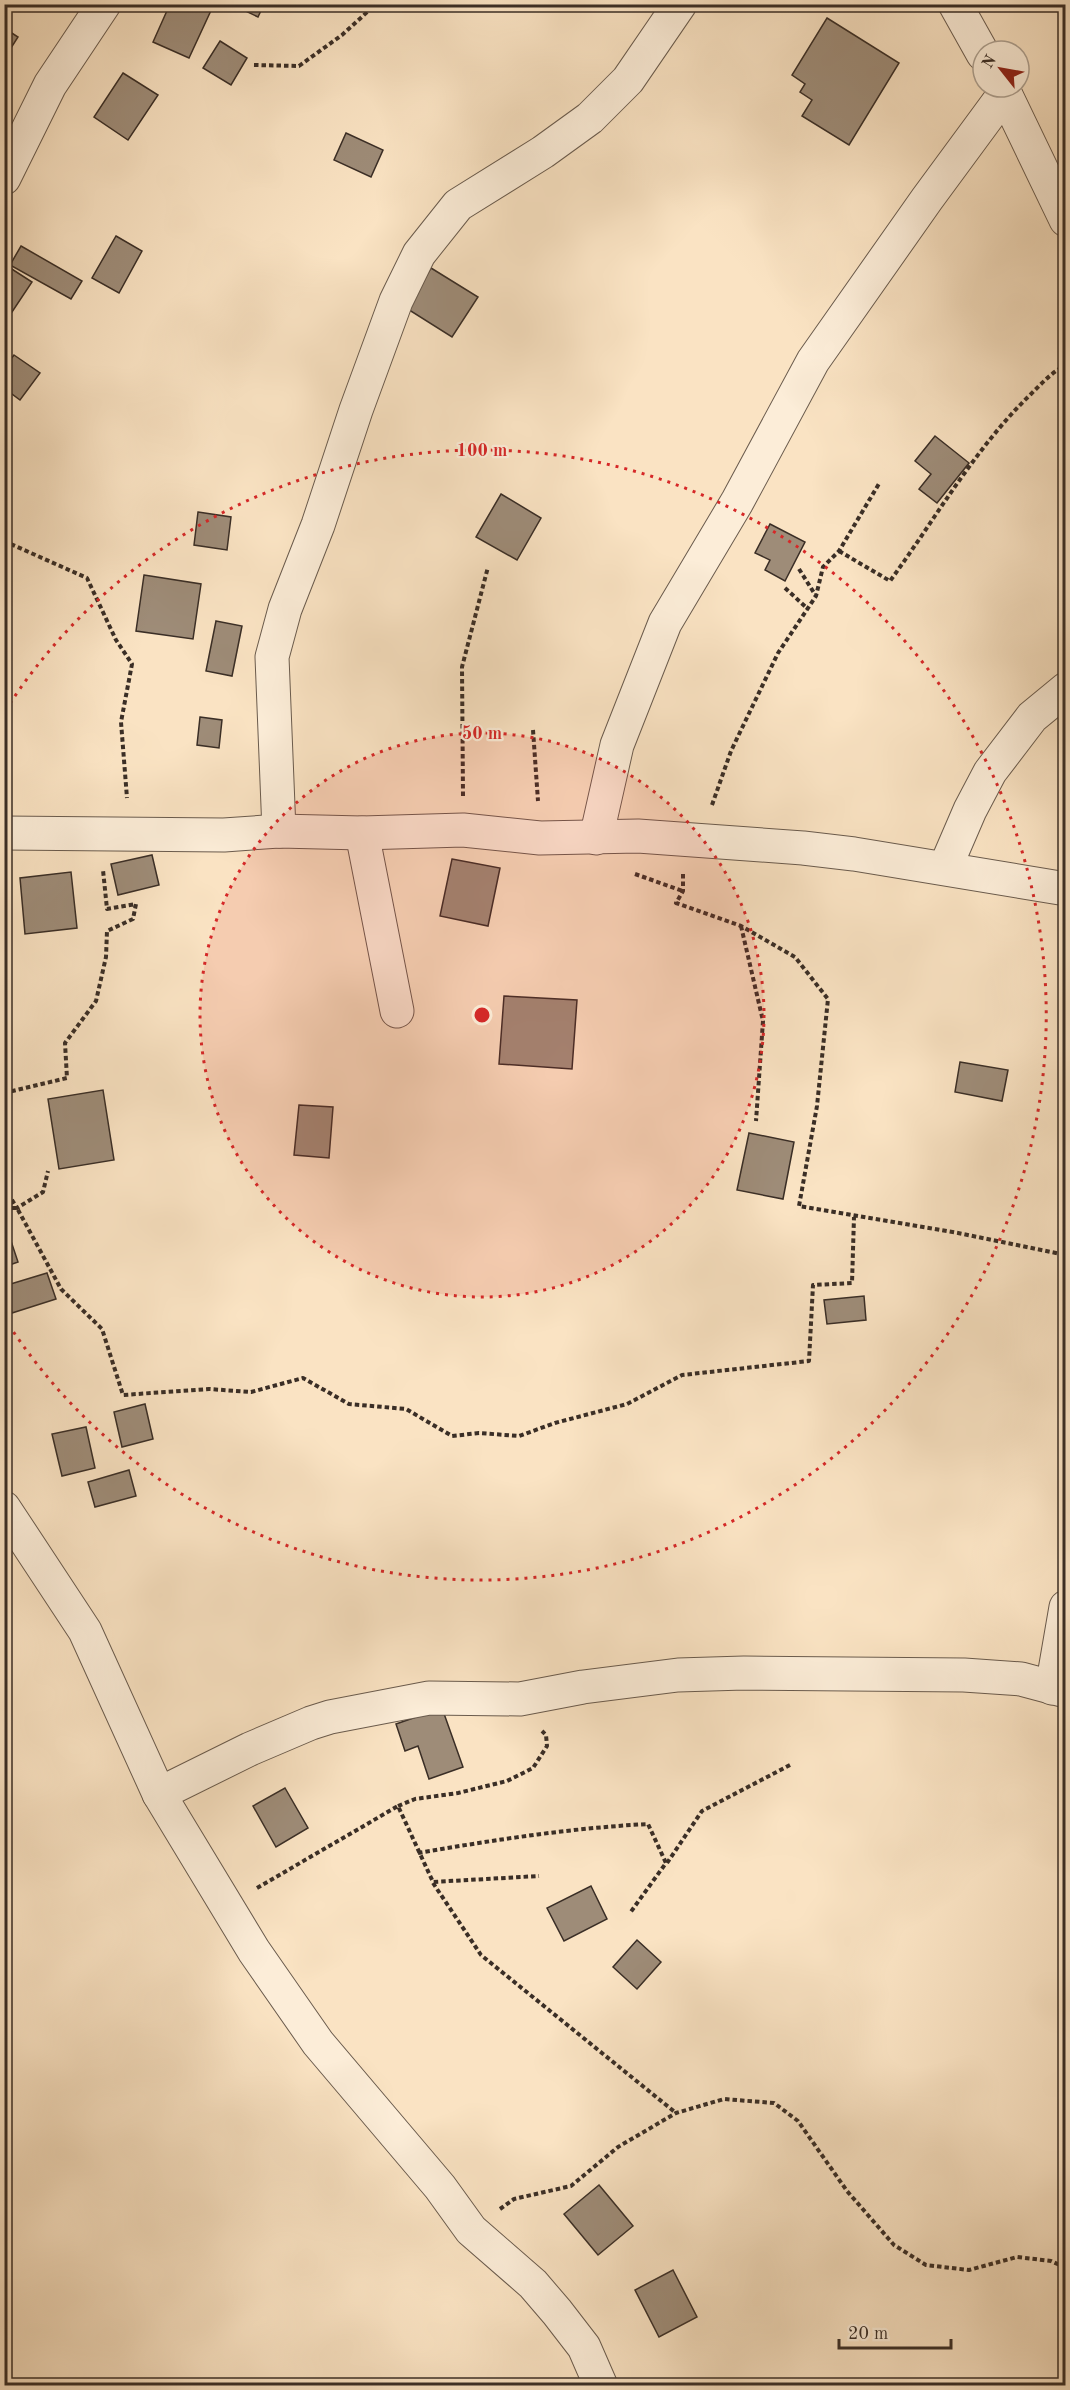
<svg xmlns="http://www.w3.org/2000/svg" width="1070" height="2390" font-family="'Old Standard TT',serif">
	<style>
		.building { fill: #9e8c78; stroke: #3a2e26; stroke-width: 1.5 }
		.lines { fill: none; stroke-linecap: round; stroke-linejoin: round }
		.minor-casing { stroke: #6a5b4d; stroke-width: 35 }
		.path { stroke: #3a2e26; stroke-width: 4; stroke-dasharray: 4.5 3; stroke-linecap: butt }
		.minor { stroke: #fcedd8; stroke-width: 33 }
		.ring { fill: none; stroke: #d62828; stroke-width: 3; stroke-dasharray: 3 6 }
		.centre { fill: #d62828; stroke: #fcedd8; stroke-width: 3 }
		.ring-label { font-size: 18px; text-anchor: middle; font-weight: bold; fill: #d62828; stroke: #fcedd8; stroke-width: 4.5; stroke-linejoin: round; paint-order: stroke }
	</style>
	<rect width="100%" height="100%" fill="#fae3c3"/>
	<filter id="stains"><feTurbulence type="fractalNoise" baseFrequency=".00333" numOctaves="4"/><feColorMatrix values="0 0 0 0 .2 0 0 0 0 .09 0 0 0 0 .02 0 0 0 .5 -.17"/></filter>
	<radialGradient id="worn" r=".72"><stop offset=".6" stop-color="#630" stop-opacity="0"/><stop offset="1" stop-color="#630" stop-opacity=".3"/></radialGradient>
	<g class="building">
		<polygon points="170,4 214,4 189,58 153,42"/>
		<polygon points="231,4 264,4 258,17"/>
		<polygon points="827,18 899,63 849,145 802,116 812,100 800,92 805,84 792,75"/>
		<polygon points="4,28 18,37 4,59"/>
		<polygon points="220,41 247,58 231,85 203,68"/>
		<polygon points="123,73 158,95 128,140 94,117"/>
		<polygon points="346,133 383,150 371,177 334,160"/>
		<polygon points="116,236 142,251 119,293 92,278"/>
		<polygon points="21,246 82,281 71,299 10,265"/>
		<polygon points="4,264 32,282 4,324"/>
		<polygon points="431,268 478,297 452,337 406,308"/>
		<polygon points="14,355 40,373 20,400 4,388 4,368"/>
		<polygon points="935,436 969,463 937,503 919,489 931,474 915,461"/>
		<polygon points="501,494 541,518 517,560 476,537"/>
		<polygon points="198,512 231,517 227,550 194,545"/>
		<polygon points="770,524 805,542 785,581 765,570 770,560 755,553"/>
		<polygon points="144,575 201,584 193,639 136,631"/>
		<polygon points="216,621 242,626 232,676 206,671"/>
		<polygon points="200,717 222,720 219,748 197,745"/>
		<polygon points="152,855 159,885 118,895 111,864"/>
		<polygon points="452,859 500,868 488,926 440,916"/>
		<polygon points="71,872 77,928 25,934 20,878"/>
		<polygon points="504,996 577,1000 572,1069 499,1064"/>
		<polygon points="960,1062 1008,1070 1002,1101 955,1092"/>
		<polygon points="103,1090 114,1160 59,1169 48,1099"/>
		<polygon points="299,1105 333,1107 329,1158 294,1155"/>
		<polygon points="749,1133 794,1142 783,1199 737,1190"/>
		<polygon points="4,1220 18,1262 4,1267"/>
		<polygon points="47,1273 56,1299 12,1313 4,1286"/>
		<polygon points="864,1296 866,1320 827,1324 824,1300"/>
		<polygon points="145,1404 153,1439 122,1447 114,1412"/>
		<polygon points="86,1427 95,1468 62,1476 52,1434"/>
		<polygon points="129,1470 136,1496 95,1507 88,1482"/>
		<polygon points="442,1708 463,1767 429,1779 418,1746 405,1751 396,1724"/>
		<polygon points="285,1788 308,1828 276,1847 253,1806"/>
		<polygon points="591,1886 607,1919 564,1941 547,1908"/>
		<polygon points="637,1940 661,1962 637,1989 613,1967"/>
		<polygon points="599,2185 633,2226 598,2255 564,2214"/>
		<polygon points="673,2270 697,2317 659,2337 635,2290"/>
	</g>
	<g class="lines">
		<defs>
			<g id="minor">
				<polyline points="955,4 983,54"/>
				<polyline points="1002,87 1066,220"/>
				<polyline points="4,178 50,85 104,4"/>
				<polyline points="279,831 272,657 285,609 318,525 356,410 396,301 419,254 458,205 543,152 590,118 628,80 680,4"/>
				<polyline points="4,833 224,835 279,831 362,833 463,830 540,838 638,836 803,848 854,854 1066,889"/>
				<polyline points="362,833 397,1011"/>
				<polyline points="596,838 617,745 665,623 737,502 813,361 927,199 1005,93"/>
				<polyline points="945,868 970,810 990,772 1032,717 1066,689"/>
				<polyline points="4,1508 85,1631 159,1794 254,1951 318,2043 440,2187 471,2230 533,2284 557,2312 584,2347 601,2386"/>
				<polyline points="1052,1688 1066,1607"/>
				<polyline points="159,1794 250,1749 311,1723 330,1717 429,1698 520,1699 583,1687 678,1675 744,1673 964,1675 1021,1679 1066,1691"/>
			</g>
		</defs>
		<use href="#minor" class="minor-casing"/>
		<g class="path">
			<polyline points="254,65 299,66 342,35 376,4"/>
			<polyline points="4,541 87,578 116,640 132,664 121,722 127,798"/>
			<path d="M839 551 890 581C936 518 975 448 1031 394 1042 383 1052 372 1066 365"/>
			<polyline points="799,569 816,596"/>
			<polyline points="785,588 808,609"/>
			<polyline points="533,730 538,801"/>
			<polyline points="463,796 462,667 488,567"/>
			<polyline points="712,805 731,751 778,653 816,596 823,567 839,551 880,482"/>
			<polyline points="635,874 683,891"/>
			<polyline points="683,874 683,891 676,903 741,926 795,957 828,999 817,1106 799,1206 958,1233 1066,1255"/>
			<polyline points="741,926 763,1021 756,1121"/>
			<polyline points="4,1093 67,1078 65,1043 96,1001 106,957 107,931 133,919 136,904 107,909 103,870"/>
			<polyline points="4,1187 17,1208 43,1192 48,1171"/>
			<polyline points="4,1208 17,1208 61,1289 102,1329 123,1395 209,1389 251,1392 303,1378 349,1404 406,1409 452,1436 479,1433 519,1436 555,1423 627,1404 682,1375 809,1361 813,1285 852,1283 854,1217"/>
			<polyline points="398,1806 415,1799 458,1793 507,1781 533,1768 547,1746 546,1735 542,1731"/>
			<path d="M418 1853C494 1840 571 1828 648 1824L666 1863 630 1913"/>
			<polyline points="667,1863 702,1811 790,1765"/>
			<polyline points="433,1883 481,1955 676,2113"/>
			<polyline points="257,1888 398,1806 433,1882 539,1876"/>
			<polyline points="500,2209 514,2199 571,2186 618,2147 676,2113 724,2099 774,2103 798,2121 847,2191 894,2245 926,2265 969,2270 1017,2257 1051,2261 1066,2268"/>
		</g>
		<use href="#minor" class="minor"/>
	</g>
	<circle cx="482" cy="1015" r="282" fill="#d62828" fill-opacity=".12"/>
	<g class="ring">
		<circle cx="482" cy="1015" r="282"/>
		<path d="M5 711A565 565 0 1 1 5 1319"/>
	</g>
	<circle cx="482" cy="1015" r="9" class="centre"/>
	<g class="ring-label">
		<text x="482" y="456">100 m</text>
		<text x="482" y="739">50 m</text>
	</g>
	<rect width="1070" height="2390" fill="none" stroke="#fae3c3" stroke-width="24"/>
	<rect x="6" y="6" width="1058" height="2378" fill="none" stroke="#3a2e26" stroke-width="3"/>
	<rect x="12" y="12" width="1046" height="2366" fill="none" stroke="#3a2e26" stroke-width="1.5"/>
	<g transform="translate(1001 69) rotate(301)"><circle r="28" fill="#fcedd8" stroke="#aea191" stroke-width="1.5"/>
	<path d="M0-4.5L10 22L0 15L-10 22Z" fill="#8f2418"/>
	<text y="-9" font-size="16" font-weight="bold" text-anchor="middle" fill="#3a2e26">N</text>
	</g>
	<path d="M839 2339v9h112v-9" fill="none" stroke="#3a2e26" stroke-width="3"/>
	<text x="848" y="2339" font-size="18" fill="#3a2e26" stroke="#fcedd8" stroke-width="4.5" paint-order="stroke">20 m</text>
	<rect width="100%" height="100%" filter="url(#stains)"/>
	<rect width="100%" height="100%" fill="url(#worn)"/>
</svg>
